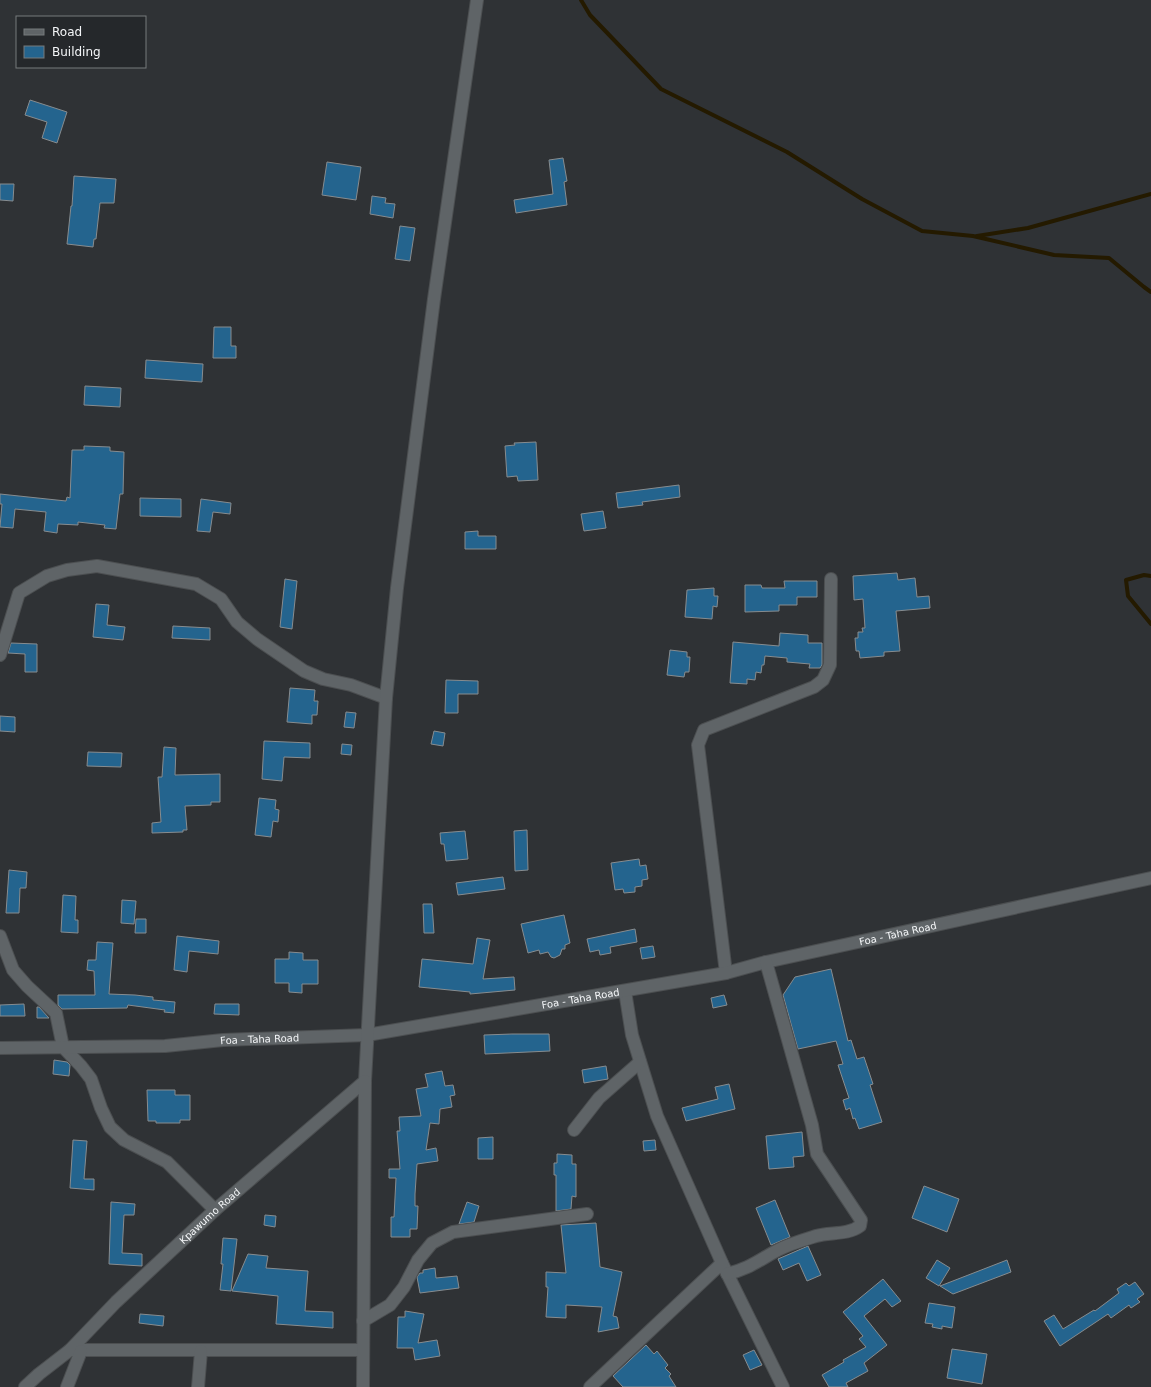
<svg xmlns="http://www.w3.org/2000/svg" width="1151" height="1387" font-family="'DejaVu Sans',sans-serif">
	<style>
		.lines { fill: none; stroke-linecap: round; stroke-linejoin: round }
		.stream { stroke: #241a00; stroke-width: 4 }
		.building { fill: #24648e; stroke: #878c8f }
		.minor-casing { stroke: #4c4f51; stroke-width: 14 }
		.minor { stroke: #5f6467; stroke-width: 12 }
		.labels { text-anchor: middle; stroke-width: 3; stroke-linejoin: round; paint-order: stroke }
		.street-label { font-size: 10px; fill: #f3f5f7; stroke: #25282b }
	</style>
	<rect width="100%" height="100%" fill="#2f3235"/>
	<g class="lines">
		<g class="stream">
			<polyline points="581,0 590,15 661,89 787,152 862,199 922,231 973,236 1054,255 1109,258 1144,287 1151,292"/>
			<polyline points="977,236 1028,228 1151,194"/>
			<polyline points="1151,576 1144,575 1126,580 1128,596 1151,624"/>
		</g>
	</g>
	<g class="building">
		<polygon points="30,100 67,112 57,143 42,138 47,122 25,115"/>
		<polygon points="563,158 567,181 564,182 567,205 516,213 514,200 553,194 549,160"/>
		<polygon points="327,162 361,167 356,200 322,195"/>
		<polygon points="74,176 116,179 114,203 100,203 96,239 94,239 93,247 67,244 71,206 72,206"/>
		<polygon points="0,184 14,184 13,201 0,200"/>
		<polygon points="372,196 386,198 385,203 395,204 393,218 370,214"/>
		<polygon points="400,226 415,228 410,261 395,259"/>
		<polygon points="214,327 231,327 231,346 236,346 236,358 213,358"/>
		<polygon points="146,360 203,364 202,382 145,378"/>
		<polygon points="85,386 121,388 120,407 84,405"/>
		<polygon points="536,442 538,480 518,481 517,476 507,477 505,446 515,445 514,443"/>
		<polygon points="84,446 110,447 110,451 124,452 123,494 120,494 116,529 104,528 105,525 78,522 78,525 58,524 57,533 44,531 46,512 15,509 13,528 0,527 2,504 0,504 0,494 66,501 67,497 70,498 72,450 84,450"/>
		<polygon points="679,485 680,497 642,502 643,505 618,508 616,493"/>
		<polygon points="140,498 181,499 181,517 140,516"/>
		<polygon points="201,499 231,503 230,514 213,512 210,532 197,531"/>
		<polygon points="603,511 606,528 584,531 581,514"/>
		<polygon points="478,531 478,536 496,536 496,549 465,549 465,532"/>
		<polygon points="897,573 898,580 915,578 917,597 929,596 930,608 896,611 900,651 884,652 884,656 860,658 859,651 856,651 855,638 858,638 858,632 863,632 862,628 865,628 863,599 854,600 853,576"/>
		<polygon points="285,579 297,581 292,629 280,627"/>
		<polygon points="784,581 817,581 817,597 797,597 797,605 779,605 779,611 745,612 745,585 761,585 762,588 785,588"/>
		<polygon points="714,588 714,596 718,596 717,607 713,606 712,619 685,617 687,590"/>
		<polygon points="96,604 109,605 107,625 125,627 123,640 93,637"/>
		<polygon points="173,626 210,628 210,640 172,638"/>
		<polygon points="780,633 808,635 808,643 822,643 822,665 820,668 809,668 810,664 787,662 787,658 765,656 764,665 762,665 761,673 756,672 755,680 747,679 747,684 730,683 733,642 779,646"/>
		<polygon points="11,643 37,644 37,672 25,672 25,654 8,653"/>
		<polygon points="670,650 687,652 687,657 690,657 689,672 685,672 684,677 667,675"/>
		<polygon points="446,680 478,681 478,694 458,694 458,713 445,713"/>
		<polygon points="290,688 315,690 314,701 318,701 317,715 312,715 312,724 287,722"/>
		<polygon points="346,712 356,713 354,728 344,727"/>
		<polygon points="0,716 15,717 15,732 0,731"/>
		<polygon points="434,731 445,733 443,746 431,744"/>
		<polygon points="264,741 310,743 310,758 284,757 282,781 262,779"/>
		<polygon points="342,744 352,745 351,755 341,754"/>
		<polygon points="164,747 176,748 175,775 220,774 220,802 211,802 211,805 185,806 187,830 183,830 183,832 152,833 152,823 161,822 158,777 162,777"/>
		<polygon points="88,752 122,753 121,767 87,766"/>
		<polygon points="259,798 276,800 275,809 279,810 278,822 273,821 271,837 255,835"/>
		<polygon points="527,830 528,870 515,871 514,831"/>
		<polygon points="465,831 468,859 446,861 444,844 441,844 440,833"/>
		<polygon points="639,859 640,866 646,865 648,879 642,880 642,886 635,887 635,892 624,893 623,889 615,890 611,863"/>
		<polygon points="9,870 27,872 26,888 20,888 19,913 6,913"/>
		<polygon points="503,877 505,889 458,895 456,883"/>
		<polygon points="63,895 76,896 75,920 78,920 78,933 61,932"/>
		<polygon points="122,900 136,901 134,924 121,923"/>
		<polygon points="423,904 432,904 434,933 424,933"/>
		<polygon points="564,915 570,943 565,945 565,949 562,949 560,955 554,958 551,957 548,952 540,954 539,950 528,953 521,924"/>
		<polygon points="136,919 146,919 146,933 135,933"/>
		<polygon points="635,929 637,942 610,947 611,953 600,955 599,950 590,952 587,939"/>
		<polygon points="177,936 219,941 218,954 189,951 187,972 174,970"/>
		<polygon points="477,938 490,940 483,979 514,977 515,990 470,994 470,992 419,987 422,959 473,964"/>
		<polygon points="97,942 113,943 109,994 135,995 153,997 153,1000 175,1002 174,1013 164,1012 165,1010 128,1005 127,1008 62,1009 58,1005 58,995 95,995 94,971 87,970 88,960 96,960"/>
		<polygon points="653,946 655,957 642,959 640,948"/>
		<polygon points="289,952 303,953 303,960 318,960 318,984 302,984 302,993 289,992 289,983 275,983 275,959 289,959"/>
		<polygon points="831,969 848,1041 851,1040 857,1059 864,1057 873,1084 870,1085 882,1122 859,1129 855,1118 853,1119 850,1108 846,1110 843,1100 849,1098 838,1065 843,1064 836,1041 798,1049 783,995 795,977"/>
		<polygon points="724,995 727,1005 713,1008 711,998"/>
		<polygon points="24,1004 25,1016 0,1016 0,1005"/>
		<polygon points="215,1004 239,1004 239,1015 214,1014"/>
		<polygon points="37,1007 39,1007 49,1018 37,1018"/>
		<polygon points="512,1034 549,1034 550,1051 485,1054 484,1035"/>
		<polygon points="54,1060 67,1062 70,1065 69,1076 53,1074"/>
		<polygon points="606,1066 608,1079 584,1083 582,1070"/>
		<polygon points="442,1071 445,1086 453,1085 455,1095 450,1096 452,1107 440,1109 439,1124 430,1123 426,1150 436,1148 438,1161 417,1164 415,1194 415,1206 418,1206 417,1229 410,1229 410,1237 391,1237 391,1217 394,1217 396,1178 389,1178 389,1169 400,1169 397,1131 400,1131 399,1117 421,1116 416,1089 428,1087 425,1074"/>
		<polygon points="729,1084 735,1109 686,1121 682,1108 718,1099 715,1087"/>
		<polygon points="147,1090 175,1090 175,1095 190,1095 190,1120 180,1120 180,1123 156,1123 156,1121 148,1121"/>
		<polygon points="802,1132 804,1156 793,1157 794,1167 769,1169 766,1136"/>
		<polygon points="493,1137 493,1159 478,1159 478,1138"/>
		<polygon points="73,1140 87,1141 84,1179 94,1179 94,1190 70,1188"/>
		<polygon points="655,1140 656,1150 644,1151 643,1141"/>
		<polygon points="557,1154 572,1155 572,1164 576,1164 576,1197 572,1196 571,1209 556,1211 556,1175 554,1175 554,1163 557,1163"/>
		<polygon points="924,1186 959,1199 947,1232 912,1218"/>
		<polygon points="775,1200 790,1237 771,1245 756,1208"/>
		<polygon points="111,1202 135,1204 134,1215 124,1215 122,1253 142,1254 142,1266 109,1264"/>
		<polygon points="467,1202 479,1206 474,1222 459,1224"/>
		<polygon points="265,1215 276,1216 275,1227 264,1225"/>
		<polygon points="596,1223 600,1267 622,1272 613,1316 617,1317 619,1328 598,1332 602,1307 566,1305 566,1318 546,1317 548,1287 546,1287 546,1272 566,1273 561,1225"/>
		<polygon points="223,1238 237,1239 231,1291 220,1290 223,1264 221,1264"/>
		<polygon points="808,1246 821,1275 807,1281 799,1263 783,1270 778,1259"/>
		<polygon points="248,1254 268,1256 266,1268 308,1271 305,1311 333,1312 333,1328 276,1324 278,1296 232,1291"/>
		<polygon points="937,1260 950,1268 939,1286 926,1278"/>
		<polygon points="1007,1260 1011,1272 953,1294 940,1286"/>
		<polygon points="435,1268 436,1278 457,1276 459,1288 420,1293 417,1277 420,1273 423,1273 423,1270"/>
		<polygon points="883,1279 901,1301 892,1307 885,1299 864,1316 887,1345 864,1363 868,1371 846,1383 848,1387 829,1387 822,1375 844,1362 843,1360 866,1347 859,1339 863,1336 843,1312"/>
		<polygon points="1135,1282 1144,1294 1137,1299 1140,1302 1131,1308 1129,1305 1111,1318 1108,1314 1060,1346 1044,1321 1054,1315 1063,1329 1094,1310 1095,1311 1119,1293 1117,1289 1126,1283 1129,1286"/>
		<polygon points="929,1303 955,1307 952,1328 942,1326 942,1329 932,1327 933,1324 925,1323"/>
		<polygon points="405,1311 424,1314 418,1343 437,1340 440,1356 415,1360 413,1348 397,1348 398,1317 405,1317"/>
		<polygon points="140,1314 164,1316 163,1326 139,1323"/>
		<polygon points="646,1345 654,1354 657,1351 668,1365 665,1368 671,1374 669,1376 676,1387 623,1387 613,1376"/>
		<polygon points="952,1349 987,1354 982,1384 947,1378"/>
		<polygon points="754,1350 762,1365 750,1370 743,1355"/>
	</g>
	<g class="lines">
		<defs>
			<g id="minor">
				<polyline points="0,655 19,593 47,576 67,570 97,566 196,584 221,599 237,622 257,639 304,671 323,679 351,685 386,698"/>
				<polyline points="0,936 13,970 27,986 56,1013 63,1047 81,1066 91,1079 101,1108 110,1127 124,1140 167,1162 215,1210"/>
				<polyline points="726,973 698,745 704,730 814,687 823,680 830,665 831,579"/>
				<polyline points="625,991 632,1035 657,1116 722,1263 783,1387"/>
				<path id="s1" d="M0 1048 165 1046 223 1040 367 1035 726 973 766 962 1151 878"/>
				<polyline points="574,1130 599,1098 640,1062"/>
				<path d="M727 1274C749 1269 759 1260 778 1250 789 1244 803 1240 816 1236 830 1232 848 1235 860 1226L861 1220 817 1154 812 1125 766 962"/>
				<polyline points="363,1321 390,1305 404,1287 418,1260 432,1243 453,1232 587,1214"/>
				<polyline points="70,1350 363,1350"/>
				<path id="s2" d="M25 1387 39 1374 70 1350 116 1302 215 1210 365 1081 386 698 397 588 434 299 477 0"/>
				<polyline points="67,1387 81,1351"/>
				<polyline points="198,1387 201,1351"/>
				<polyline points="363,1387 365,1081"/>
				<polyline points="590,1387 722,1263"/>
			</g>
		</defs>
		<use href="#minor" class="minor-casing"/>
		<use href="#minor" class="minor"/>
	</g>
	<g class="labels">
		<g class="street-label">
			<text dy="4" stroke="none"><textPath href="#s1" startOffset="908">Foa - Taha Road</textPath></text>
			<text dy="4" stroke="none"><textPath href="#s1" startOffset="584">Foa - Taha Road</textPath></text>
			<text dy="4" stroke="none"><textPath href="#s1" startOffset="260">Foa - Taha Road</textPath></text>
			<text dy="4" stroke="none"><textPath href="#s2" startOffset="252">Kpawumo Road</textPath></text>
		</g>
	</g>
	<rect x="16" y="16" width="130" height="52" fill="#25282b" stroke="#777a7d"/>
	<rect x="24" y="29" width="20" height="6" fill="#5f6467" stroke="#777a7d"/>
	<text x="52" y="36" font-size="12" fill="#f3f5f7">Road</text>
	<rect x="24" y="46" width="20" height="12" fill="#24648e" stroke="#777a7d"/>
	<text x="52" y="56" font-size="12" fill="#f3f5f7">Building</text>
</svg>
